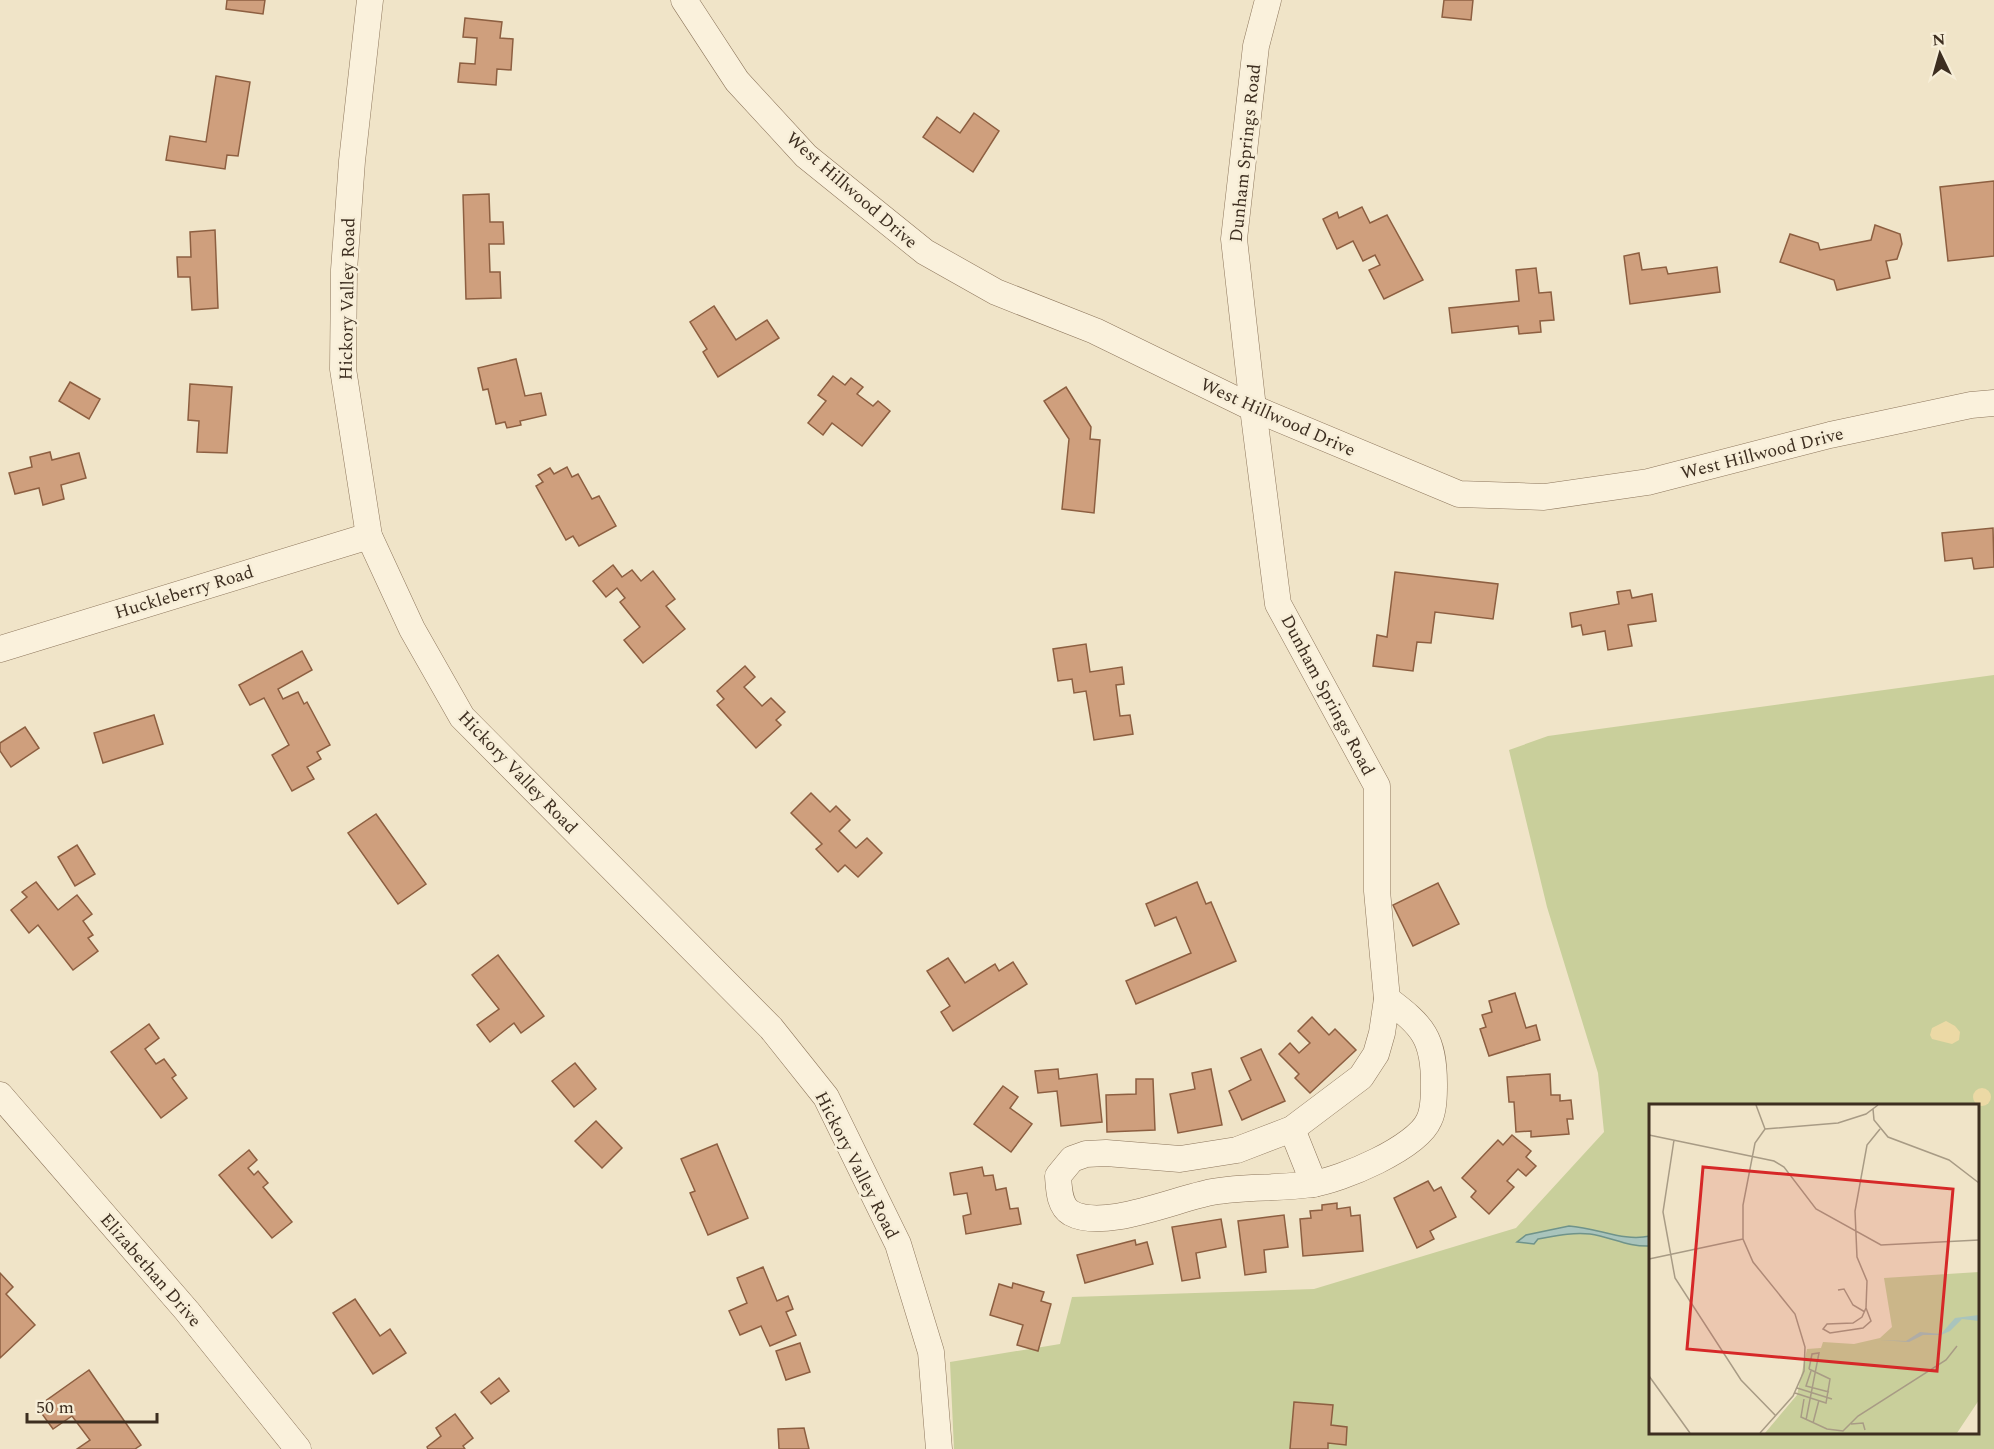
<svg xmlns="http://www.w3.org/2000/svg" width="1994" height="1449" font-family="Spectral,serif">
	<style>
		.green { fill: #c9cf9b; fill-rule: evenodd }
		.sand { fill: #ecd9a5 }
		.water { fill: #a9c4bc; stroke: #6f938a; stroke-width: 1.5 }
		.building { fill: #cf9f7d; stroke: #8d5f41; stroke-width: 1.5 }
		.lines { fill: none; stroke-linecap: round; stroke-linejoin: round }
		.minor-casing { stroke: #8d765c; stroke-width: 27 }
		.minor { stroke: #faf1dc; stroke-width: 26 }
		.labels { text-anchor: middle; stroke-width: 5; stroke-linejoin: round; paint-order: stroke }
		.street-label { font-size: 18px; fill: #3d2e20; stroke: #f7eed8 }
		.inset-road { fill: none; stroke: #a89b85; stroke-width: 1.5 }
		.view { fill: #d62828; fill-opacity: 0.15; stroke: #d62828; stroke-width: 3 }
		.inset-edge { fill: none; stroke: #3d2e20; stroke-width: 3 }
	</style>
	<rect width="100%" height="100%" fill="#f0e4c8"/>
	<path class="green" d="M1994 675V1449H954L950 1362 1060 1344 1072 1297 1314 1289 1516 1228 1604 1132 1598 1073 1547 907 1509 750 1548 736ZM1650 1106H1978V1432H1650Z"/>
	<g class="sand">
		<polygon points="1946,1021 1955,1026 1960,1032 1959,1040 1952,1044 1932,1039 1930,1035 1932,1028"/>
		<circle cx="1982" cy="1097" r="9"/>
	</g>
	<path class="water" d="M1569 1226C1599 1228 1623 1242 1650 1236V1246C1628 1247 1611 1237 1590 1234 1572 1232 1555 1236 1538 1239L1534 1244 1517 1242 1526 1235Z"/>
	<g class="building">
		<polygon points="227,0 265,0 263,14 226,9"/>
		<polygon points="1444,0 1473,0 1471,20 1442,17"/>
		<polygon points="465,18 502,22 500,38 513,39 511,70 497,69 496,85 458,82 460,63 475,64 477,38 463,37"/>
		<polygon points="216,76 250,82 238,156 227,155 225,169 166,160 170,136 206,142"/>
		<polygon points="974,113 999,131 973,172 923,137 937,117 960,133"/>
		<polygon points="1994,181 1994,256 1948,261 1940,187"/>
		<polygon points="489,194 490,222 503,222 504,244 489,244 490,272 500,272 501,298 466,299 463,195"/>
		<polygon points="1362,207 1370,223 1387,215 1423,280 1384,299 1369,270 1380,265 1375,255 1363,261 1353,241 1337,249 1323,219 1337,212 1339,218"/>
		<polygon points="1875,225 1900,234 1902,244 1897,259 1886,261 1890,278 1837,290 1834,280 1780,262 1790,234 1818,243 1820,250 1871,240"/>
		<polygon points="215,230 218,308 192,310 190,277 178,277 177,257 191,257 190,232"/>
		<polygon points="1639,253 1642,270 1666,267 1668,274 1717,267 1720,292 1630,304 1624,256"/>
		<polygon points="1536,268 1539,293 1551,292 1554,320 1540,321 1541,332 1519,334 1518,326 1452,333 1449,308 1519,301 1516,270"/>
		<polygon points="714,306 736,340 767,320 779,338 718,377 703,352 707,349 690,322"/>
		<polygon points="516,359 525,396 541,393 546,415 520,421 521,425 507,428 505,422 496,424 488,389 483,390 478,368"/>
		<polygon points="833,376 845,385 851,378 863,387 857,394 873,406 878,401 890,411 862,446 832,423 823,435 808,423 826,401 818,395"/>
		<polygon points="70,382 100,399 89,419 59,401"/>
		<polygon points="190,384 232,387 227,453 197,452 199,421 188,420"/>
		<polygon points="1066,387 1091,427 1090,439 1100,440 1094,513 1062,509 1069,439 1044,401"/>
		<polygon points="50,452 52,460 79,453 86,478 61,485 64,499 43,505 39,488 15,494 9,473 32,467 30,457"/>
		<polygon points="567,467 572,477 578,474 592,499 599,496 616,526 579,546 573,536 566,540 536,486 543,482 538,475 550,468 554,474"/>
		<polygon points="1993,528 1994,567 1974,569 1972,558 1945,561 1942,533"/>
		<polygon points="613,565 622,577 632,570 641,581 653,571 675,599 666,606 685,629 643,663 624,640 640,627 620,602 625,598 617,588 606,597 593,581"/>
		<polygon points="1395,572 1498,584 1493,619 1435,612 1431,643 1417,642 1413,671 1373,666 1377,635 1387,637"/>
		<polygon points="1630,590 1632,598 1652,594 1656,621 1628,625 1632,646 1608,650 1605,631 1583,635 1581,625 1572,627 1570,613 1619,604 1617,592"/>
		<polygon points="1086,644 1090,672 1122,667 1124,684 1116,685 1120,716 1130,715 1133,734 1094,740 1086,691 1074,693 1072,679 1058,681 1053,649"/>
		<polygon points="302,651 312,670 278,689 283,699 298,692 304,704 307,702 330,745 317,752 321,759 307,767 314,779 292,791 272,755 289,745 264,698 250,705 239,685"/>
		<polygon points="745,666 755,677 744,687 762,706 771,698 785,712 776,720 781,725 756,748 717,705 724,699 717,691"/>
		<polygon points="154,715 163,744 103,763 94,733"/>
		<polygon points="25,727 39,748 11,767 0,751 0,743"/>
		<polygon points="811,793 830,812 836,806 850,820 839,831 856,848 867,838 882,853 858,877 845,865 838,872 816,849 822,844 791,813"/>
		<polygon points="376,814 426,884 398,904 348,833"/>
		<polygon points="77,845 95,874 75,886 58,857"/>
		<polygon points="36,882 58,910 77,895 92,914 83,921 93,935 88,938 98,951 73,970 38,925 29,933 11,910 27,897 22,892"/>
		<polygon points="1197,882 1206,904 1211,902 1236,961 1136,1004 1126,981 1191,953 1176,917 1155,926 1146,904"/>
		<polygon points="1438,883 1459,924 1413,946 1393,905"/>
		<polygon points="498,955 544,1016 521,1033 514,1023 490,1042 477,1025 499,1009 472,975"/>
		<polygon points="948,958 965,983 995,964 999,971 1013,962 1027,984 953,1031 941,1012 950,1006 927,971"/>
		<polygon points="1515,993 1526,1028 1536,1025 1540,1040 1489,1056 1480,1029 1486,1027 1482,1015 1492,1012 1489,1001"/>
		<polygon points="1312,1017 1329,1035 1335,1029 1356,1050 1310,1093 1295,1078 1299,1074 1279,1054 1290,1043 1299,1053 1310,1043 1298,1031"/>
		<polygon points="149,1024 159,1038 145,1049 156,1064 164,1059 176,1075 172,1078 187,1098 161,1118 111,1052"/>
		<polygon points="1261,1049 1285,1101 1242,1120 1229,1091 1251,1080 1241,1058"/>
		<polygon points="575,1063 596,1089 574,1107 552,1081"/>
		<polygon points="1058,1069 1059,1079 1097,1074 1102,1122 1061,1126 1057,1091 1038,1093 1035,1071"/>
		<polygon points="1211,1069 1222,1125 1178,1133 1170,1094 1195,1089 1192,1073"/>
		<polygon points="1550,1074 1551,1095 1560,1095 1560,1101 1571,1100 1573,1119 1567,1119 1569,1134 1531,1137 1531,1131 1516,1132 1514,1102 1509,1102 1507,1077"/>
		<polygon points="1136,1079 1153,1079 1155,1130 1107,1132 1106,1095 1136,1094"/>
		<polygon points="1003,1086 1018,1097 1010,1108 1032,1124 1011,1152 974,1124"/>
		<polygon points="596,1121 622,1148 602,1168 575,1141"/>
		<polygon points="1512,1135 1531,1151 1526,1157 1536,1166 1526,1176 1518,1169 1507,1181 1514,1187 1489,1214 1471,1197 1476,1191 1462,1178 1498,1140 1503,1145"/>
		<polygon points="717,1144 748,1218 708,1235 690,1193 695,1191 681,1159"/>
		<polygon points="249,1150 257,1160 248,1168 254,1175 258,1171 268,1183 263,1187 292,1222 272,1238 219,1175"/>
		<polygon points="982,1167 984,1176 993,1175 996,1190 1006,1188 1010,1209 1018,1208 1021,1224 966,1234 963,1216 971,1214 967,1193 954,1195 950,1173"/>
		<polygon points="1428,1181 1434,1191 1441,1187 1456,1217 1430,1231 1434,1239 1417,1248 1394,1198"/>
		<polygon points="1337,1203 1337,1209 1350,1207 1351,1216 1360,1215 1363,1251 1303,1256 1300,1219 1311,1218 1310,1211 1322,1210 1322,1205"/>
		<polygon points="1284,1215 1288,1247 1264,1250 1266,1272 1245,1275 1238,1221"/>
		<polygon points="1221,1219 1226,1247 1196,1253 1200,1278 1182,1281 1172,1227"/>
		<polygon points="1135,1240 1136,1245 1147,1242 1153,1264 1085,1283 1077,1255"/>
		<polygon points="763,1267 777,1301 788,1296 793,1309 786,1312 796,1335 770,1346 761,1326 740,1335 729,1311 747,1303 737,1278"/>
		<polygon points="0,1273 13,1287 6,1294 35,1325 0,1358"/>
		<polygon points="1013,1283 1044,1292 1041,1301 1051,1304 1038,1351 1017,1345 1023,1325 990,1315 999,1284 1012,1288"/>
		<polygon points="355,1299 380,1336 390,1329 406,1353 373,1374 333,1313"/>
		<polygon points="800,1343 810,1372 786,1380 776,1351"/>
		<polygon points="89,1370 141,1445 135,1449 77,1449 90,1440 72,1416 53,1429 37,1407"/>
		<polygon points="499,1378 509,1391 491,1404 481,1392"/>
		<polygon points="1294,1402 1333,1405 1331,1425 1347,1427 1346,1445 1328,1443 1328,1449 1290,1449"/>
		<polygon points="455,1414 473,1438 463,1446 465,1449 428,1449 427,1447 441,1436 436,1428"/>
		<polygon points="804,1428 809,1449 779,1449 778,1429"/>
	</g>
	<g class="lines">
		<defs>
			<g id="minor">
				<polyline points="370,0 352,161 344,270 343,369 369,536 412,629 462,717 771,1028 826,1097 898,1244 931,1352 939,1449"/>
				<polyline points="684,0 737,81 806,156 925,252 996,292 1095,331 1253,408 1459,494 1544,497 1648,482 1830,435 1971,405 1994,403"/>
				<polyline points="1268,0 1256,46 1234,239 1253,408 1278,604 1377,786 1377,891 1387,999"/>
				<polyline points="0,649 369,536"/>
				<path d="M1387 999C1423 1026 1434 1038 1434 1084 1434 1095 1434 1110 1429 1120 1417 1148 1341 1180 1312 1184 1279 1189 1245 1186 1212 1192 1175 1199 1104 1231 1071 1213 1059 1206 1059 1189 1058 1176L1072 1159 1086 1154 1106 1153 1180 1159 1237 1150 1292 1129 1361 1077 1376 1054 1382 1033Z"/>
				<polyline points="0,1095 187,1311 298,1449"/>
				<polyline points="1292,1129 1314,1184"/>
			</g>
		</defs>
		<use href="#minor" class="minor-casing"/>
		<use href="#minor" class="minor"/>
	</g>
	<g class="labels">
		<g class="street-label">
			<text transform="translate(1245 153) rotate(-84)" y="6">Dunham Springs Road</text>
			<text transform="translate(852 190) rotate(41)" y="6">West Hillwood Drive</text>
			<text transform="translate(347 299) rotate(-89)" y="6">Hickory Valley Road</text>
			<text transform="translate(1278 417) rotate(24)" y="6">West Hillwood Drive</text>
			<text transform="translate(1762 453) rotate(-14)" y="6">West Hillwood Drive</text>
			<text transform="translate(184 592) rotate(-17)" y="6">Huckleberry Road</text>
			<text transform="translate(1328 695) rotate(62)" y="6">Dunham Springs Road</text>
			<text transform="translate(518 772) rotate(46)" y="6">Hickory Valley Road</text>
			<text transform="translate(857 1165) rotate(63)" y="6">Hickory Valley Road</text>
			<text transform="translate(151 1270) rotate(49)" y="6">Elizabethan Drive</text>
		</g>
	</g>
	<g transform="translate(1649 1104)">
		<rect width="330" height="330" fill="#f0e4c8"/>
		<path d="M330 168V296L308 329H116L148 291 158 245 172 244 174 238 205 240 231 234 243 223 235 174Z" fill="#c9cf9b"/>
		<path d="M330 211V217L313 215 301 227 292 231H274L260 238 231 236 257 237 271 228 292 230 306 214Z" fill="#a9c4bc"/>
		<path class="inset-road" d="M107 1 116 25M224 5 225 16 239 33 300 56 330 79M0 31 125 57 135 63 167 105 232 141 330 136M25 36 14 108 26 174 92 276 127 312M0 155 94 135M189 186 195 185 204 201 216 208M217 204 218 177 208 153 206 107 218 41 231 25M217 204 222 217 214 224 181 229 174 225 178 220 204 219 213 213ZM162 267 157 282 180 288M0 272 41 329M148 284 183 295M146 289 177 299 181 275 160 265M155 295 152 313 178 325 194 327 209 312 297 256 308 242M157 316 170 249 163 250 160 265M164 319 170 296M202 320 214 319 216 326M111 329 144 292 155 267 156 243 146 210 104 158 94 135V101L106 39 116 25 189 19 217 10 229 1"/>
		<path class="view" d="M54 63 304 85 288 267 38 245Z"/>
		<rect width="330" height="330" class="inset-edge"/>
	</g>
	<g transform="translate(1940 54) rotate(355)" stroke="#f7eed8" stroke-width="4.5" paint-order="stroke">
	<path d="M0-4.5L10 22L0 15L-10 22Z" fill="#3d2e20"/>
	<text y="-9" font-size="16" font-weight="bold" text-anchor="middle" fill="#3d2e20">N</text>
	</g>
	<path d="M27 1413v9h130v-9" fill="none" stroke="#3d2e20" stroke-width="3"/>
	<text x="36" y="1413" font-size="18" fill="#3d2e20" stroke="#f7eed8" stroke-width="4.5" paint-order="stroke">50 m</text>
</svg>
